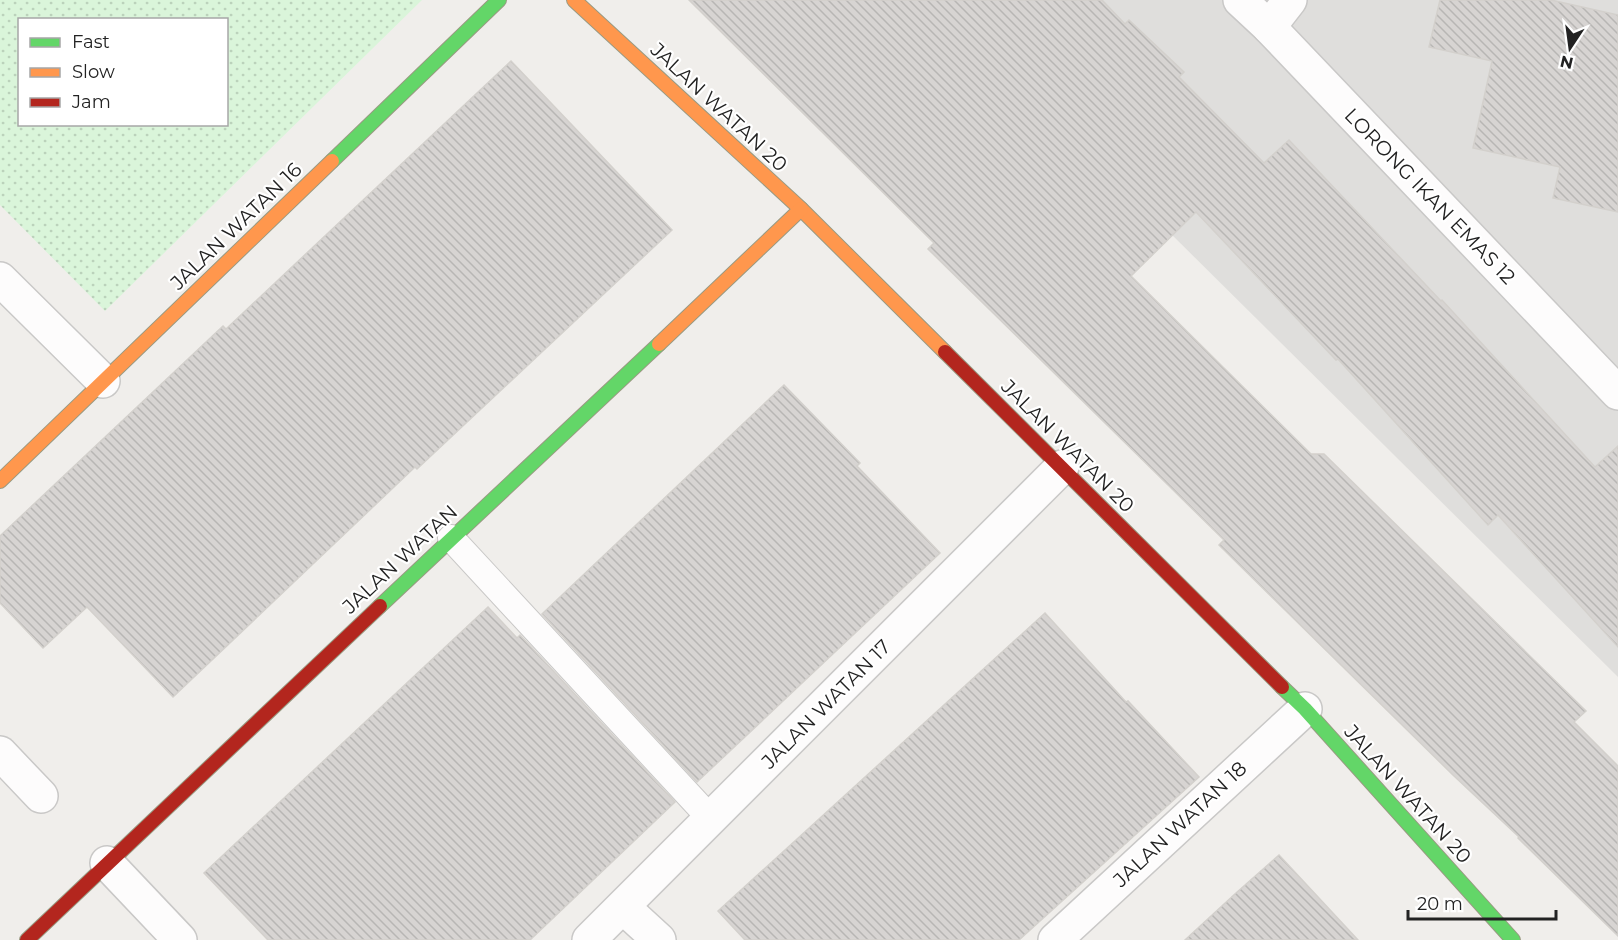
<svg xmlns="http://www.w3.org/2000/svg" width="1618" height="940" font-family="Montserrat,sans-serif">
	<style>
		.residential { fill: #dfdedc }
		.park { fill: url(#park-dots); fill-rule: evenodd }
		.building { fill: url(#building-back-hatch); stroke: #d3d0cc; stroke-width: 1.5 }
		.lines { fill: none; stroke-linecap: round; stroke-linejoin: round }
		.lane-casing { stroke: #c9c8c7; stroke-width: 28 }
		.street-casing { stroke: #c9c8c7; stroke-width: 36 }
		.fast-casing { stroke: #999a82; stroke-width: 16 }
		.slow-casing { stroke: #999a82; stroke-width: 16 }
		.jam-casing { stroke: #999a82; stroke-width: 16 }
		.lane { stroke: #fdfcfc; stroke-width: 26 }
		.street { stroke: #fdfcfc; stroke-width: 33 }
		.fast { stroke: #63d668; stroke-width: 14 }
		.slow { stroke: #ff974d; stroke-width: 14 }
		.jam { stroke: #b3261e; stroke-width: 14 }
		.labels { text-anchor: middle; stroke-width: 4.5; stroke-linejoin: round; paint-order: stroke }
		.street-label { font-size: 20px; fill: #222; stroke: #fff }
	</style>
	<defs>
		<pattern id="park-dots" width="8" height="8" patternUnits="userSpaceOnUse" patternTransform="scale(1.5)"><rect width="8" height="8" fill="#daf5da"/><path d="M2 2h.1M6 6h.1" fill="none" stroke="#bbd2bb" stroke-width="1.8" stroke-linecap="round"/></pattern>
		<pattern id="building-back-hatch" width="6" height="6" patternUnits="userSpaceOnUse" patternTransform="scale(1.5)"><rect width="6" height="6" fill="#d7d4d2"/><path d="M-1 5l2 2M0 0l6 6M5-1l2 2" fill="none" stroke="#b8b6b4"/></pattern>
	</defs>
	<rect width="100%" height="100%" fill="#f0eeeb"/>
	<polygon class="residential" points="935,0 1618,0 1618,677"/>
	<path class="park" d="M0 0H422L105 311 0 205ZM20 20H226V124H20Z"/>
	<g class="building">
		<polygon points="689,0 1102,0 1125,24 1129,20 1184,72 1179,77 1264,163 1289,140 1441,301 1442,300 1595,467 1618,446 1618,647 1498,515 1488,525 1338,359 1336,360 1196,212 1131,276 1311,454 1324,454 1586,711 1574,722 1618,766 1618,936 1518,838 1519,837 1454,776 1219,545 1224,540 928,249 934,243"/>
		<polygon points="1440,0 1551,0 1618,15 1618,212 1553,198 1560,167 1473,148 1492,61 1429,47"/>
		<polygon points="511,61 672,230 417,469 415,467 173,697 87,607 43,648 0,603 0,536 223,326 226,329"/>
		<polygon points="784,385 860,463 857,466 940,553 697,782 542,614"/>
		<polygon points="488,607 517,638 520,635 675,802 530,940 268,940 204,873"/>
		<polygon points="1045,613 1126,702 1128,701 1199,777 1019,940 745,940 718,911"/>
		<polygon points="1279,855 1358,940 1185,940 1236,893"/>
	</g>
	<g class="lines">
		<defs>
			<polyline id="lane" points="451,538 711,819"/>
			<g id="street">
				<polyline points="1240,0 1269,27 1618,393"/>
				<polyline points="1269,27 1290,0"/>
				<polyline points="0,279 103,381"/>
				<polyline points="0,753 41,796"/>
				<polyline points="107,863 180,940"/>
				<polyline points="623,907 659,940"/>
				<polyline points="589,940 1062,467"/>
				<polyline points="1055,940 1305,709"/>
			</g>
			<g id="fast">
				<polyline points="332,161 499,0"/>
				<polyline points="380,606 659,344"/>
				<polyline points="1282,687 1305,709 1513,940"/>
			</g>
			<g id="slow">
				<polyline points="574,0 801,209 945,352"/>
				<polyline points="659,344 801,209"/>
				<polyline points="0,481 332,161"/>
			</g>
			<g id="jam">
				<polyline points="945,352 1282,687"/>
				<polyline points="27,940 380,606"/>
			</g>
		</defs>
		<use href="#lane" class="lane-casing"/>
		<use href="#street" class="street-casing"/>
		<use href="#fast" class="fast-casing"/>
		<use href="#slow" class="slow-casing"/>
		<use href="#jam" class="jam-casing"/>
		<use href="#lane" class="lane"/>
		<use href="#street" class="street"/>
		<use href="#fast" class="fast"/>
		<use href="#slow" class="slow"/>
		<use href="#jam" class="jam"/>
	</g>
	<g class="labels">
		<g class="street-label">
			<text transform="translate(719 107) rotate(43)" y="7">JALAN WATAN 20</text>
			<text transform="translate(1430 196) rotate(46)" y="7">LORONG IKAN EMAS 12</text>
			<text transform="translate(236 226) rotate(-44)" y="7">JALAN WATAN 16</text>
			<text transform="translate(1068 446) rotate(45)" y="7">JALAN WATAN 20</text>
			<text transform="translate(400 559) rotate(-43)" y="7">JALAN WATAN</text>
			<text transform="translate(826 704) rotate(-45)" y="7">JALAN WATAN 17</text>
			<text transform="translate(1408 794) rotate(48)" y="7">JALAN WATAN 20</text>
			<text transform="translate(1180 824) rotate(-43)" y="7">JALAN WATAN 18</text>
		</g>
	</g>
	<rect x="18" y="18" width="210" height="108" fill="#ffffff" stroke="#a7a7a7" stroke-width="1.5"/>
	<rect x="30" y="38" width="30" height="9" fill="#63d668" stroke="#a7a7a7" stroke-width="1.5"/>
	<text x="72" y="48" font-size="18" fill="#222222">Fast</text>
	<rect x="30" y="68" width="30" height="9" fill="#ff974d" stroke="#a7a7a7" stroke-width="1.5"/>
	<text x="72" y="78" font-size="18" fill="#222222">Slow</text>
	<rect x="30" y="98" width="30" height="9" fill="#b3261e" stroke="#a7a7a7" stroke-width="1.5"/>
	<text x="72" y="108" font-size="18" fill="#222222">Jam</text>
	<g transform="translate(1570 48) rotate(193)" stroke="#ffffff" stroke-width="4.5" paint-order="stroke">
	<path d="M0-4.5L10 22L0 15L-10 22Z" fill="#222222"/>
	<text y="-9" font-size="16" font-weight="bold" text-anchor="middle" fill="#222222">N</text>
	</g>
	<path d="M1408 910v9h148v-9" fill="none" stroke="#222222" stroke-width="3"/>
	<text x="1417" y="910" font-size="18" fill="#222222" stroke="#ffffff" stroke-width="4.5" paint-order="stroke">20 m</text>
</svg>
